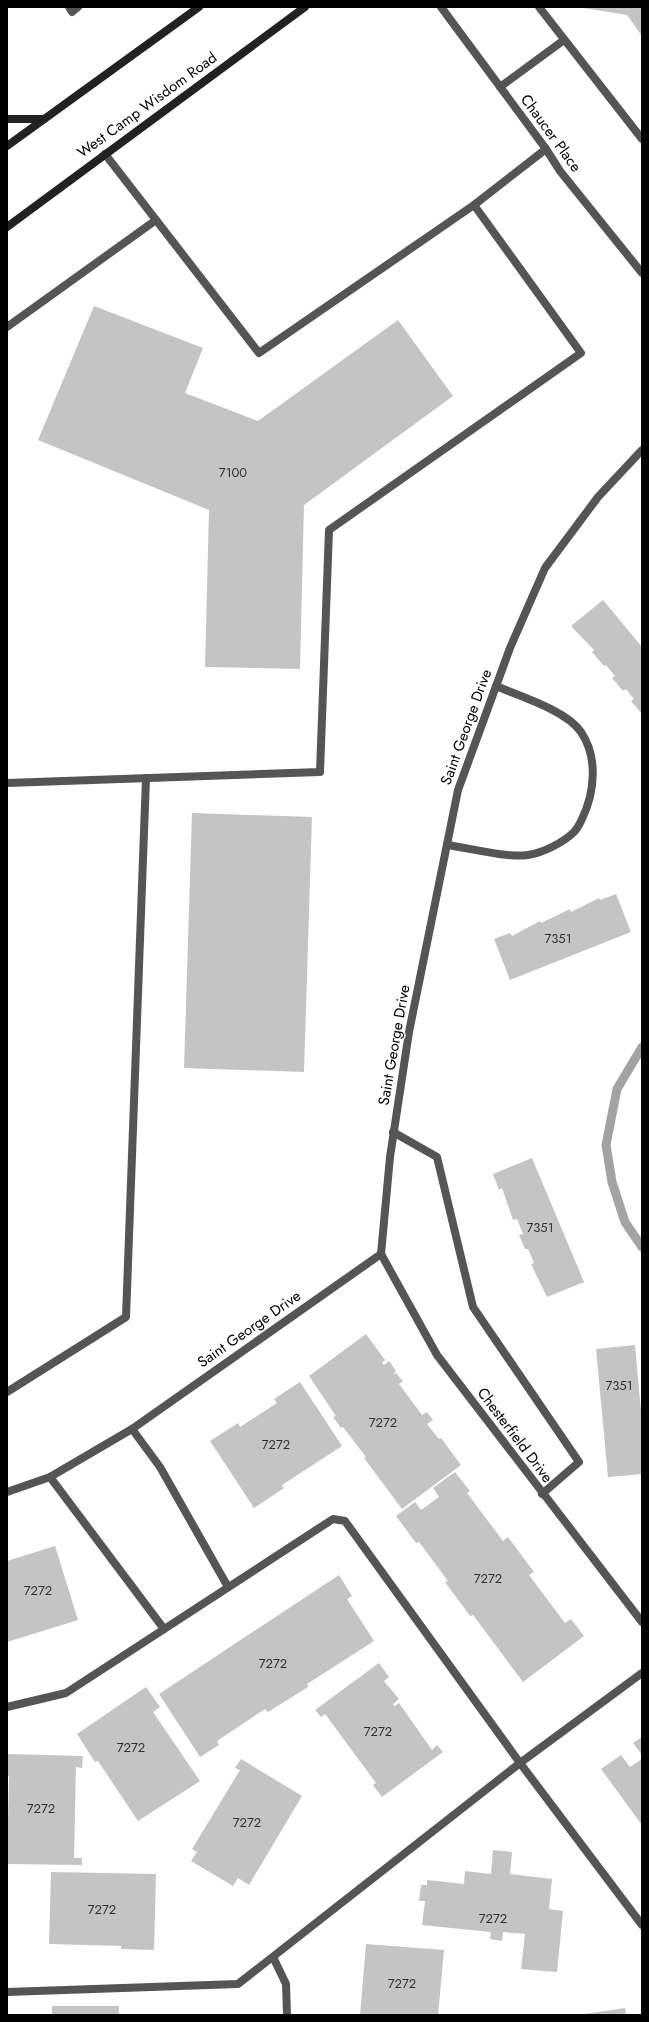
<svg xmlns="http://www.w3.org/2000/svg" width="649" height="2022" font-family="Jost,sans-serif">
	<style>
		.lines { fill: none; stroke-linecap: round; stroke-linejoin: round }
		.stream { stroke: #a3a3a3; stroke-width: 9 }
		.building { fill: #c4c4c4 }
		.service { stroke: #555; stroke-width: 8 }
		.tertiary { stroke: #555; stroke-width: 8 }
		.secondary { stroke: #222; stroke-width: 8 }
		.labels { text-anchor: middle; stroke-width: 3; stroke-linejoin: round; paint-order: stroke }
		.number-label { font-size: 13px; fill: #313131 }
		.street-label { font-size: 15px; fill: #000; stroke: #fff }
	</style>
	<rect width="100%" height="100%" fill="#fff"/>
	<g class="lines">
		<polyline class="stream" points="642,1047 617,1089 606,1145 612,1182 625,1222 642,1247"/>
	</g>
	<g class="building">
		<polygon points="577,7 642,7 642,36 627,15"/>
		<polygon points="94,306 203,348 185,393 258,421 398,320 453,396 304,505 300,669 205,667 209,510 38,440"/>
		<polygon points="603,600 642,647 642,714 631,701 634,699 626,689 623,691 612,678 615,676 606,665 604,666 592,652 594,650 571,626"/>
		<polygon points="192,813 312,817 304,1072 184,1068"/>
		<polygon points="616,894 631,932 510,980 494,939 510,933 512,936 540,921 541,923 570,909 571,912 599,898 600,900"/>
		<polygon points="532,1158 584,1282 547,1297 531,1264 534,1263 528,1249 525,1249 519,1235 523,1234 517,1219 513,1220 502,1188 499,1190 493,1174"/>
		<polygon points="366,1334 385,1360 382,1363 384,1365 389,1361 396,1371 393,1374 396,1373 403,1381 399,1384 422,1415 427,1412 433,1420 427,1424 439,1439 441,1438 461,1465 402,1509 364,1458 366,1457 343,1427 341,1428 333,1417 336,1416 309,1376"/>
		<polygon points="635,1345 642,1422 642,1474 608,1477 596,1349"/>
		<polygon points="300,1382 342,1446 282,1485 284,1488 254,1508 210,1441 238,1423 240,1427 277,1403 274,1399"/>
		<polygon points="455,1472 470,1491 467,1493 503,1541 508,1537 534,1572 529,1575 565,1623 571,1619 584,1636 523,1682 473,1615 470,1616 445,1582 448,1581 419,1542 416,1543 396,1516 415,1502 421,1510 439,1497 433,1488"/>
		<polygon points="55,1546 78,1620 7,1642 7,1561"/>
		<polygon points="339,1575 352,1596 347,1599 374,1641 307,1684 308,1687 268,1712 265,1709 217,1741 219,1745 200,1757 159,1694"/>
		<polygon points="379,1663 389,1677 384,1681 399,1699 393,1704 395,1706 399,1703 432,1750 437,1745 443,1752 382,1797 373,1785 376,1783 325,1714 321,1717 315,1710"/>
		<polygon points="146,1687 160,1707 153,1712 200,1781 138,1821 98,1761 95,1762 77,1734"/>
		<polygon points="642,1737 642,1755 633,1743"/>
		<polygon points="7,1754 83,1756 82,1768 76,1767 74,1858 82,1858 82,1865 7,1864 9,1776 7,1776"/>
		<polygon points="621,1755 630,1767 642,1759 642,1825 601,1769"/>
		<polygon points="241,1759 302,1796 249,1885 238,1878 233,1886 191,1861 197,1852 192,1849 240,1770 235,1768"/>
		<polygon points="493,1850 512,1852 510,1874 552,1879 549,1909 563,1911 557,1972 521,1969 525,1934 503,1932 502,1941 490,1939 491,1932 422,1925 425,1901 419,1901 421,1885 427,1885 427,1880 464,1884 465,1871 491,1874"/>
		<polygon points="51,1872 156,1874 154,1950 121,1949 121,1946 49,1944"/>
		<polygon points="366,1944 444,1950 438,2015 360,2015"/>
		<rect x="52" y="2006" width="67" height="9"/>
		<polygon points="625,2008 626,2015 585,2015 585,2014"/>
	</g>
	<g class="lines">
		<g class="service">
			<polyline points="69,7 72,12 78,7"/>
			<polyline points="539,7 642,139"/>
			<polyline points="500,87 564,40"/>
			<polyline points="105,154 259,353 474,205 546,149"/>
			<polyline points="7,327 156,220"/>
			<polyline points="7,783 320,772 329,530 581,353 474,205"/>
			<path d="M447 845C469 848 507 858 528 855 543 853 564 842 574 832 578 828 580 823 582 819 595 792 598 757 581 732 566 710 519 696 496 686"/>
			<polyline points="393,1132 437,1157 473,1307 579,1462 542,1494"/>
			<polyline points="7,1392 126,1317 146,778"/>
			<polyline points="132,1429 160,1467 228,1587"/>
			<polyline points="50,1477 164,1629"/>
			<polyline points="7,1707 66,1693 333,1519 345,1521 520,1763 642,1925"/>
			<polyline points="273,1957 286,1984 287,2015"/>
			<polyline points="7,1992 238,1984 520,1763 642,1673"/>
		</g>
		<g class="tertiary">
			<polyline points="441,7 546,149 560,171 642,273"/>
			<polyline points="381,1254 390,1157 409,1032 458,790 510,648 545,568 598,497 642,450"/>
			<polyline points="381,1254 437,1355 642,1622"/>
			<polyline points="7,1492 50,1477 132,1429 381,1254"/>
		</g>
		<g class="secondary">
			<polyline points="7,119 44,119"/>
			<polyline points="7,146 199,7"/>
			<polyline points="7,227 305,7"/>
		</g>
	</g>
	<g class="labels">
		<g class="number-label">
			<text x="233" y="477">7100</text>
			<text x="558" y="943">7351</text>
			<text x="540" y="1232">7351</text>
			<text x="619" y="1390">7351</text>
			<text x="383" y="1427">7272</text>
			<text x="276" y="1449">7272</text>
			<text x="488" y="1583">7272</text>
			<text x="38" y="1595">7272</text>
			<text x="273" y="1668">7272</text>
			<text x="378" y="1736">7272</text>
			<text x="131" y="1752">7272</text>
			<text x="41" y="1813">7272</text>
			<text x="247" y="1827">7272</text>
			<text x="102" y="1914">7272</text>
			<text x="493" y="1923">7272</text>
			<text x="402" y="1988">7272</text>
		</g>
		<g class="street-label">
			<text transform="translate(147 105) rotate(-36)" y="5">West Camp Wisdom Road</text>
			<text transform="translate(551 133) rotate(54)" y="5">Chaucer Place</text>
			<text transform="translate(466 727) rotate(-70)" y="5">Saint George Drive</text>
			<text transform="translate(394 1045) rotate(-80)" y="5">Saint George Drive</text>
			<text transform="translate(249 1329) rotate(-35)" y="5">Saint George Drive</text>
			<text transform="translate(515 1435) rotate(53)" y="5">Chesterfield Drive</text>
		</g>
	</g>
	<rect width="649" height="2022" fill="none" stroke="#000000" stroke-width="16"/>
</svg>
